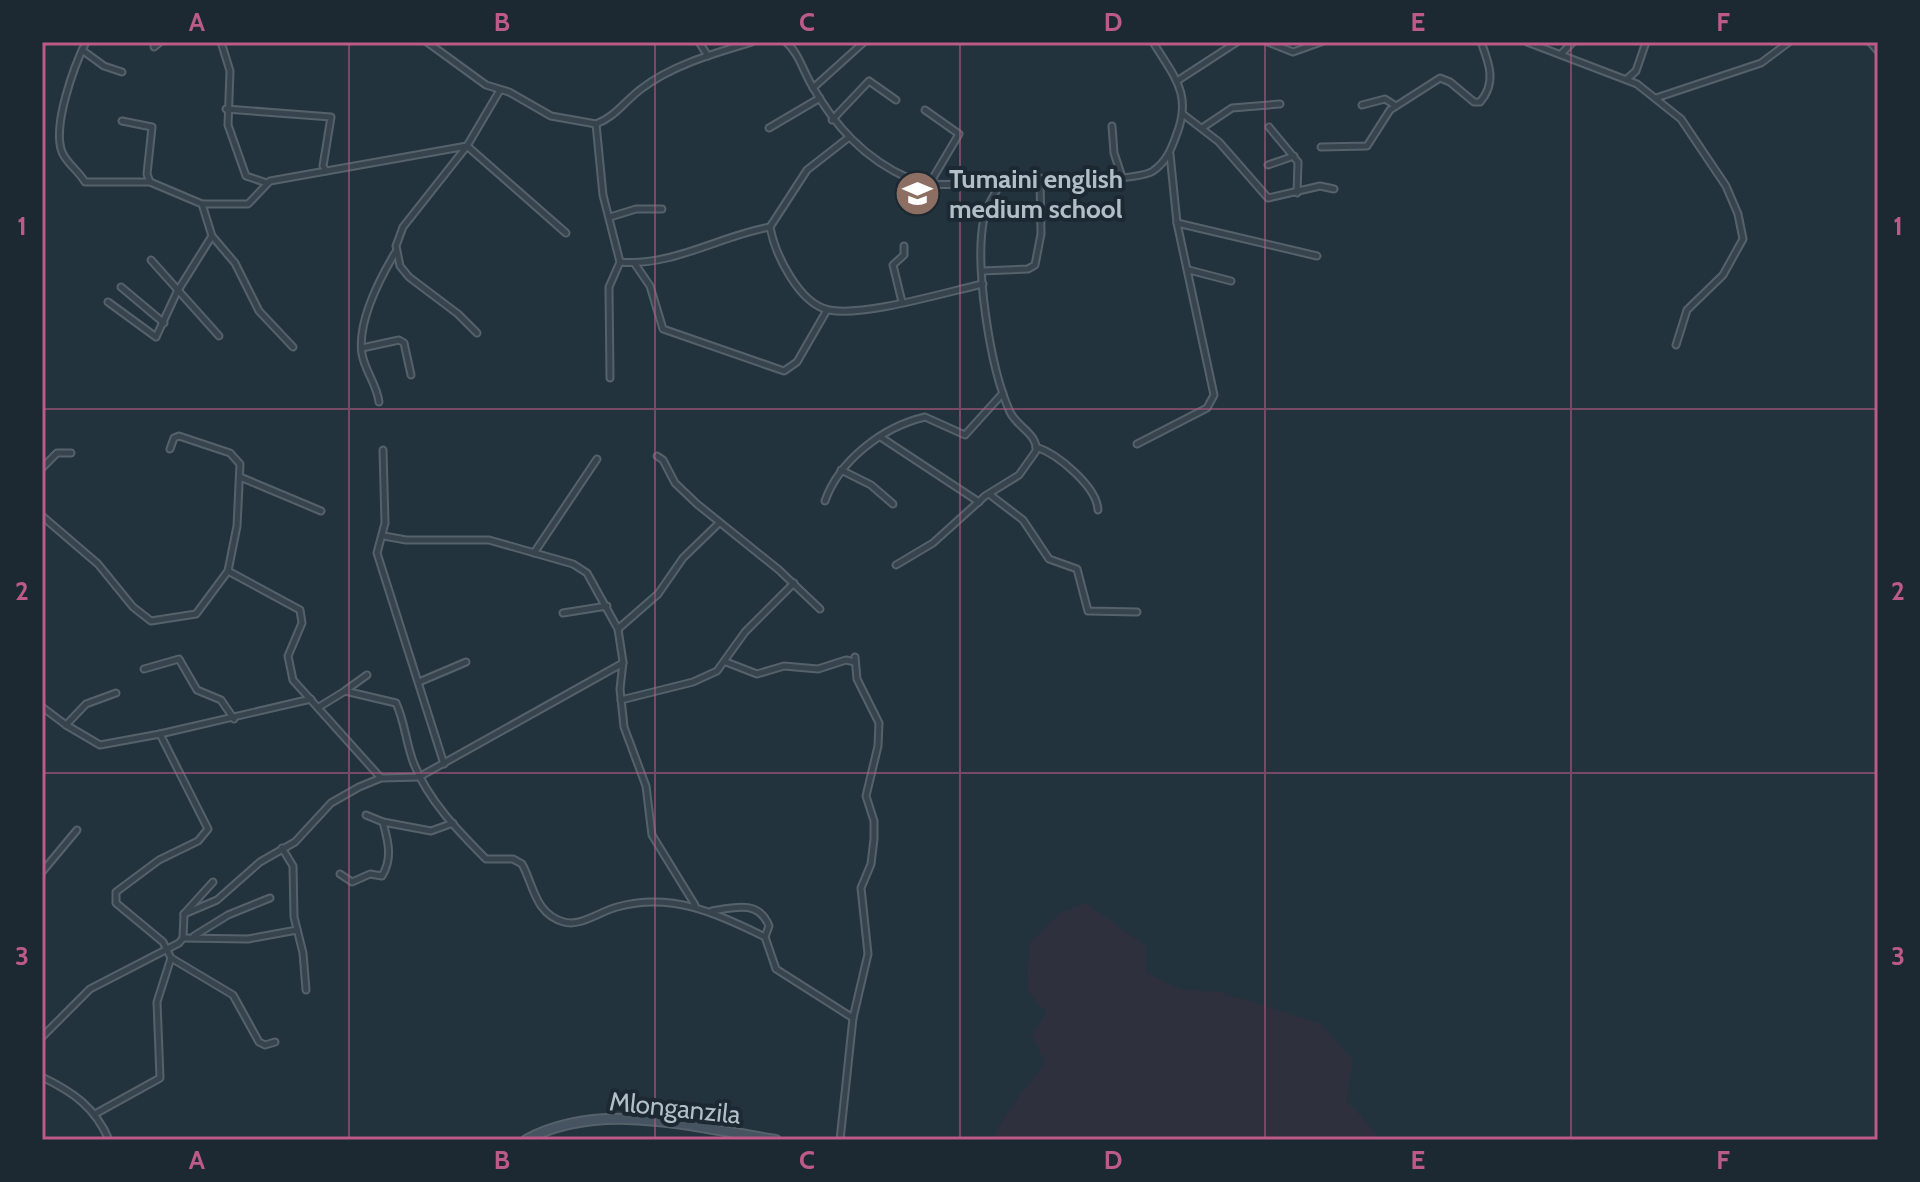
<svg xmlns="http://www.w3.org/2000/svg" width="1920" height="1182" font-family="Cabin,sans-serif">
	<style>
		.medical { fill: #2f303e }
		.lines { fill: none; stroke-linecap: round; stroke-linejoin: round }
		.street-casing { stroke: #55626b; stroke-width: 9 }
		.secondary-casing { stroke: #55626b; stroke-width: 12 }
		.street { stroke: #37444d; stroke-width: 5 }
		.secondary { stroke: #455460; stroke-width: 8 }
		.grid { fill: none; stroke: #bc5b87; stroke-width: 2; stroke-opacity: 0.55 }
		.labels { text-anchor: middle; stroke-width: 8; stroke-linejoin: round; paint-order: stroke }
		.poi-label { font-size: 26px; font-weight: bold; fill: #b3bfc8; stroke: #1c2932; text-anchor: start }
		.street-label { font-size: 26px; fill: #b3bfc8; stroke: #1c2932 }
		.neatline { fill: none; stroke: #bc5b87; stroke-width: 3 }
		.grid-label { font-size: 26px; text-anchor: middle; font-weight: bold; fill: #bc5b87 }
	</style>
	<rect width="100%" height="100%" fill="#23333d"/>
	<polygon class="medical" points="1086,903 1145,946 1147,973 1182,990 1220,992 1321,1024 1353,1060 1347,1101 1377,1134 1377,1140 992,1140 1006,1114 1045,1063 1032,1035 1046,1013 1027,990 1029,944 1061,912"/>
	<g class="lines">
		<defs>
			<g id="street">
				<path d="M86 42C74 66 52 126 62 152 67 164 78 170 85 182H150"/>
				<polyline points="221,42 230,71 228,125 246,176 267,183"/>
				<path d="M427 42 486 85 509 92 551 116 596 124C615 117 625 101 641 89 672 65 715 53 752 42"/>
				<polyline points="699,42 708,56"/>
				<path d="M786 42C798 52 803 70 811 84 834 125 864 159 910 179 941 192 980 178 1013 179 1040 179 1134 183 1153 171 1166 162 1171 150 1176 136 1193 94 1174 77 1153 42"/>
				<polyline points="1268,42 1293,52 1321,42"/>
				<polyline points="1527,42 1637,84 1681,119 1726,186 1738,214 1743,239 1723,275 1687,310 1676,345"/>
				<polyline points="1870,42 1878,51"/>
				<polyline points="154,47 160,42"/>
				<polyline points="82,50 104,66 122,72"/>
				<polyline points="1561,54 1573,42"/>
				<polyline points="1628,78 1636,71 1646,42"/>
				<polyline points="1177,81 1237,42"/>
				<polyline points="813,88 864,42"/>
				<polyline points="1656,98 1761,63 1789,42"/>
				<polyline points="1362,105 1385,99 1396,106"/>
				<polyline points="226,109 331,117 323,166 326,171"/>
				<polyline points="925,110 959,134 930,183"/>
				<polyline points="1184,115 1219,142 1268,198 1320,186 1334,189"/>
				<polyline points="832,120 869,81 896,100"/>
				<polyline points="122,121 152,127 147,174 150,182 202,204 248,204 270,181 467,146 566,233"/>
				<polyline points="596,124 603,195 620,262 609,287 610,378"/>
				<polyline points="1112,126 1114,153 1122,177"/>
				<polyline points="1269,127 1298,162 1297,193"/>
				<polyline points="769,128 820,98"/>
				<polyline points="1202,128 1232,108 1280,104"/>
				<path d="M848 138 807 170 770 227C775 254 799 304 829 310 864 317 946 292 983 284"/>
				<path d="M1321 147 1367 146 1390 110 1440 78 1450 82 1474 102H1480C1497 83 1489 63 1481 42"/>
				<polyline points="1268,165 1294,156"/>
				<polyline points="202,204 212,236 235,263 259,311 293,347"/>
				<polyline points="610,217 636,209 662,209"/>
				<polyline points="1177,223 1317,256"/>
				<polyline points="151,260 219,336"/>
				<path d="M620 262C671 267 720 236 770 227"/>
				<polyline points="635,264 650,286 663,329 784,371 797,362 827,310"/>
				<polyline points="1189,270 1231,281"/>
				<polyline points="982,271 1028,269 1035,265 1041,234 1040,178"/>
				<polyline points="121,287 164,323"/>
				<polyline points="108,302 156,337 177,292 212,236"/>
				<polyline points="902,302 893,265 904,255 904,246"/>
				<polyline points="477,333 458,314 409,277 400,266 396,246 403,227 467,146 500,90"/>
				<polyline points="362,348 399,340 404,343 411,375"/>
				<path d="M379 402C377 385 365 371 362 354 357 322 379 280 395 253"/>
				<polyline points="882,438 979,502"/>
				<polyline points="1137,444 1207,408 1214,395 1177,223 1170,154"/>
				<path d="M1036 447C1058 454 1097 487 1098 510"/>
				<polyline points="170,449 174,438 179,436 230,453 240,464 237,526 228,571 300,610 302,623 288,656 293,680 380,777"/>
				<polyline points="383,450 385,523 377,553 444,764"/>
				<polyline points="657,456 663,460 675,483 697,504 779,570 820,609"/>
				<polyline points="42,468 57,453 71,453"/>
				<polyline points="841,470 871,485 893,504"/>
				<polyline points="240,477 321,511"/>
				<polyline points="989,494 1023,520 1049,559 1077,569 1088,611 1137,612"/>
				<path d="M825 501C839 461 882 427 925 417L965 435 1003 393"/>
				<polyline points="42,516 98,564 133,607 151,621 196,614 228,571"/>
				<polyline points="384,536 406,540 489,540 573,564 587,573 618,629 623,662 620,689 624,727 646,786 652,835 695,905"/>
				<polyline points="534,553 597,459"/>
				<path d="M896 565 933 543 985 496 1019 475 1036 451C1038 434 1017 427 1010 412 990 368 974 265 984 218 987 204 996 192 1003 179"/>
				<polyline points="563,613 607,606"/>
				<polyline points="618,629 658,594 683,558 719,523"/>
				<polyline points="726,662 757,674 784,666 818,669 846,660 855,662"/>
				<polyline points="144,669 179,659 197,690 221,700 234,719"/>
				<polyline points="419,682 466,662"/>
				<polyline points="346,690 367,675"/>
				<polyline points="621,700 693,682 717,671 745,632 794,583"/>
				<polyline points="42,707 66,725 86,704 116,693"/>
				<path d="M319 707 345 691 396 703C405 722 406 744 414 764 428 800 459 832 486 859H513L522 864C534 886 535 914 564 922 580 927 601 911 617 907 671 892 717 913 765 937L776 969 853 1018 868 954 861 888 871 864 874 839V821L866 796 878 746 879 723 857 679 855 657"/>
				<polyline points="66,725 100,745 160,734 208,829 198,841 159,860 116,892 116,903 163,942 171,958 233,995 259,1042 265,1045 275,1042"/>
				<polyline points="160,734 311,699"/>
				<polyline points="383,822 431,831 453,823"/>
				<polyline points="282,848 293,866 294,917 303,953 306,990"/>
				<polyline points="42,872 77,830"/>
				<path d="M340 874 352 882 370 874 382 876C393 858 388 841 383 822L366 815"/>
				<path d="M712 911C735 907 759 900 769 926L765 937"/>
				<polyline points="184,914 217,900 260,862 295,842 331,803 359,787 381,778 419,777 623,663"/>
				<polyline points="194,936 228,915 270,898"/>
				<polyline points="183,938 248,939 297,930"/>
				<polyline points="42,1037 90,989 179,943 183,938 184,914 213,882"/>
				<path d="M42 1077C73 1092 95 1107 109 1140"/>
				<polyline points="95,1114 160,1078 157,1002 171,958"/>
				<polyline points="840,1140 853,1018"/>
			</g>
			<path id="secondary" d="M526 1140C601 1099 696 1128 776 1140"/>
		</defs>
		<use href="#street" class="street-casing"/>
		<use href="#secondary" class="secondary-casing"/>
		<use href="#street" class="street"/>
		<use href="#secondary" class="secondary"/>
	</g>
	<path class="grid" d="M349 42V1140M655 42V1140M960 42V1140M1265 42V1140M1571 42V1140M42 409H1878M42 773H1878"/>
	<defs>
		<symbol id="school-disc" viewBox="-11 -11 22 22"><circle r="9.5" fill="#8d6e63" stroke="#1c2932"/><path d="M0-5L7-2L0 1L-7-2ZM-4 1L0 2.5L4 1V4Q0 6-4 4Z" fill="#fff"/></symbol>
	</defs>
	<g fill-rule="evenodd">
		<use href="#school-disc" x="892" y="168" width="51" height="51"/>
	</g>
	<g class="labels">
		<g class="poi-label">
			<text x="949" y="188">Tumaini english<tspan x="949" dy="30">medium school</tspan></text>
		</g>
		<g class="street-label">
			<text transform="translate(675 1108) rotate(6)" y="9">Mlonganzila</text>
		</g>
	</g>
	<rect width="1920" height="1182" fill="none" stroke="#1c2932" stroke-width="88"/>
	<rect x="44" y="44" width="1832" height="1094" class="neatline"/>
	<g class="grid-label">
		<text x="197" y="31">A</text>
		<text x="502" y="31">B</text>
		<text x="807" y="31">C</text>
		<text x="1113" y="31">D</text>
		<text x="1418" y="31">E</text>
		<text x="1723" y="31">F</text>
		<text x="22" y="235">1</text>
		<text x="1898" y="235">1</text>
		<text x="22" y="600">2</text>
		<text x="1898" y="600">2</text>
		<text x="22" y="965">3</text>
		<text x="1898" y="965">3</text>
		<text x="197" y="1169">A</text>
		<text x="502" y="1169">B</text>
		<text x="807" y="1169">C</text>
		<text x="1113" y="1169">D</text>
		<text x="1418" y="1169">E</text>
		<text x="1723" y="1169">F</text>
	</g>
</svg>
